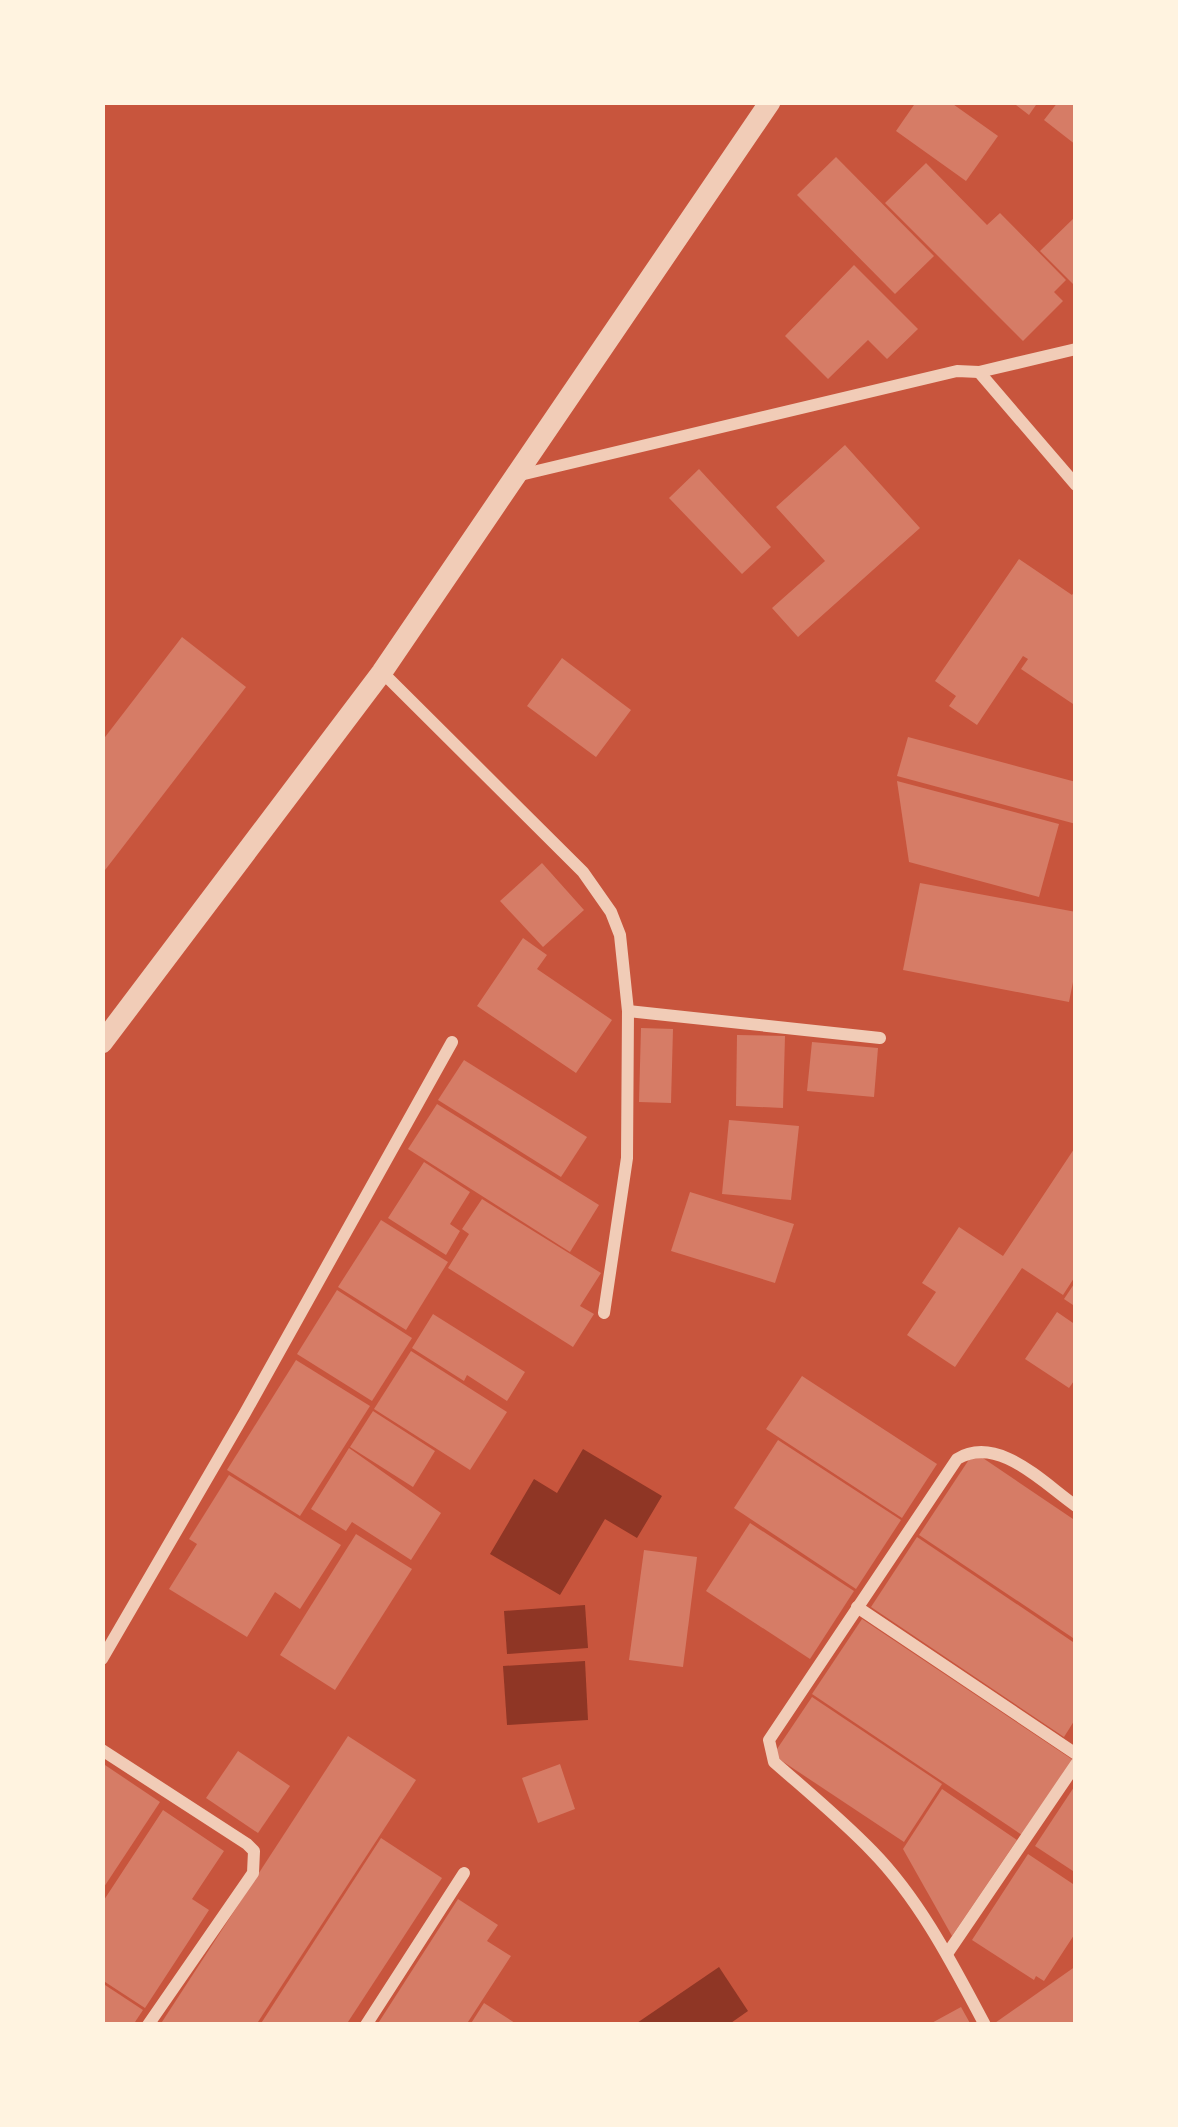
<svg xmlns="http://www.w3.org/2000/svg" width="1178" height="2127" font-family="'Noto Serif',serif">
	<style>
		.water { fill: #8f3625 }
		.building { fill: #d67c66 }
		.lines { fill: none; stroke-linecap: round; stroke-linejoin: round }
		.minor { stroke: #f1ccb7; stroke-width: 12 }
		.tertiary { stroke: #f1ccb7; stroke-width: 21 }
	</style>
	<rect width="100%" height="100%" fill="#c8553d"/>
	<g class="water">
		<polygon points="583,1449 662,1496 637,1538 605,1519 560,1595 490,1554 534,1479 557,1493"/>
		<polygon points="585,1605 588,1648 507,1654 504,1611"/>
		<polygon points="585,1661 588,1720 507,1725 503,1666"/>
		<polygon points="719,1967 748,2011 728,2025 634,2025"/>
	</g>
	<g class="building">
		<polygon points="916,102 950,102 998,136 966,181 896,131"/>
		<polygon points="1012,102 1038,102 1029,115"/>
		<polygon points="1058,102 1076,102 1076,145 1044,120"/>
		<polygon points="836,157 934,256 895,294 797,195"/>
		<polygon points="926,163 987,225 1000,213 1066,280 1054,292 1063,301 1023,341 885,203"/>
		<polygon points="1076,216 1076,287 1040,251"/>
		<polygon points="854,265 918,329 887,359 868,340 828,379 785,336"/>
		<polygon points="845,445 920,528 798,637 772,608 825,561 776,507"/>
		<polygon points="699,469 771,547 742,574 669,498"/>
		<polygon points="1019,559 1072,595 1076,589 1076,706 1021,669 1028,659 1023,656 977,725 949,706 956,696 935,681"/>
		<polygon points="182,637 246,687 102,874 102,741"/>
		<polygon points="562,658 631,710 596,757 527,706"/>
		<polygon points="908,737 1076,782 1076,824 897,776"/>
		<polygon points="897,781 1059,824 1039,897 909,862"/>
		<polygon points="542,863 584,910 543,947 500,901"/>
		<polygon points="920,883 1076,912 1076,967 1069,1002 903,970"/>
		<polygon points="523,938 547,955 537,969 612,1020 576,1073 477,1006"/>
		<polygon points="641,1028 673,1029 671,1103 639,1102"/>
		<polygon points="737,1035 785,1036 783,1108 736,1106"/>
		<polygon points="812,1042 878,1048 874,1097 807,1091"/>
		<polygon points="464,1060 587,1137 561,1177 438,1100"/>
		<polygon points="437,1104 599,1205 570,1252 408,1149"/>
		<polygon points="729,1120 799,1126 791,1200 722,1194"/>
		<polygon points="1076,1146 1076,1275 1063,1295 1022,1268 955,1367 907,1335 936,1292 922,1283 959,1227 1003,1256"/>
		<polygon points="424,1162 470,1192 450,1224 460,1231 446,1255 388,1218"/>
		<polygon points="690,1192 794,1224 775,1283 671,1251"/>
		<polygon points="482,1199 601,1273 580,1306 594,1314 573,1347 448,1268 469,1234 462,1229"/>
		<polygon points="381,1220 448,1262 406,1330 338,1287"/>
		<polygon points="1076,1281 1076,1307 1064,1299"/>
		<polygon points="337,1290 412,1338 372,1401 297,1354"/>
		<polygon points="1057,1312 1076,1325 1076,1378 1069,1388 1025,1359"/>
		<polygon points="433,1314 525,1372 507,1401 467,1375 464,1381 412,1348"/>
		<polygon points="411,1351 507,1412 470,1470 374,1409"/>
		<polygon points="296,1360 370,1406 300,1516 227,1470"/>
		<polygon points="802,1376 937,1464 902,1518 766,1429"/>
		<polygon points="373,1411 435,1451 413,1487 350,1447"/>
		<polygon points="778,1440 901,1520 856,1589 734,1508"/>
		<polygon points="349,1448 441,1513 411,1560 352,1522 346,1531 311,1509"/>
		<polygon points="974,1452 1076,1521 1076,1640 919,1535"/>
		<polygon points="229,1475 341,1545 300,1609 275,1592 247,1637 169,1589 197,1544 189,1539"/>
		<polygon points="750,1523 854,1591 810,1659 706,1591"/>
		<polygon points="356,1534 412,1569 335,1690 280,1655"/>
		<polygon points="917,1537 1076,1644 1076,1718 1064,1737 871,1607"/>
		<polygon points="644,1550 697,1557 683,1667 629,1660"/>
		<polygon points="862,1619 1073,1760 1022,1835 812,1694"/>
		<polygon points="812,1697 942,1784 904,1842 773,1755"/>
		<polygon points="348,1736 416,1780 256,2025 160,2025"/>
		<polygon points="238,1751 290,1786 258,1833 206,1798"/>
		<polygon points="102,1763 160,1802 102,1890"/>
		<polygon points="560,1764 575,1809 538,1823 522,1778"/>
		<polygon points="1076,1784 1076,1873 1035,1846"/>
		<polygon points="942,1789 1017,1840 952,1936 903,1849"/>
		<polygon points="163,1810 224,1851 192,1899 209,1910 145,2008 102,1980 102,1903"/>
		<polygon points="381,1838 442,1878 346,2025 260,2025"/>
		<polygon points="1028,1854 1076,1886 1076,1932 1044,1981 1036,1976 1034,1980 972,1940"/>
		<polygon points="458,1899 498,1925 487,1941 511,1956 466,2025 377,2025"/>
		<polygon points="1076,1966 1076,2025 992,2025"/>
		<polygon points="102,1983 143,2010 133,2025 102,2025"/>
		<polygon points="484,2003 518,2025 470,2025"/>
		<polygon points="961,2007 971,2025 928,2025"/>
	</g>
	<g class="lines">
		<g class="minor">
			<polyline points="979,372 1076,485"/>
			<polyline points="516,476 957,371 979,372 1076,349"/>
			<polyline points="382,672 583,872 611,912 620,935 628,1011 627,1158 604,1313"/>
			<polyline points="628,1011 880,1038"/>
			<polyline points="857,1607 1076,1754"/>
			<polyline points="102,1659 245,1413 452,1042"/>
			<polyline points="102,1750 247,1844 254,1851 253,1873 148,2025"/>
			<polyline points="947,1954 1076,1764"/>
			<polyline points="366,2025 464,1873"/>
			<path d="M985 2025C953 1965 920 1900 872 1851 841 1819 807 1791 774 1762L769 1740 957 1459C998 1434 1043 1483 1076 1506"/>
		</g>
		<polyline class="tertiary" points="102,1043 382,672 770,102"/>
	</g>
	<rect width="1178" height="2127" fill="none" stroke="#fff3e0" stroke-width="210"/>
</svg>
